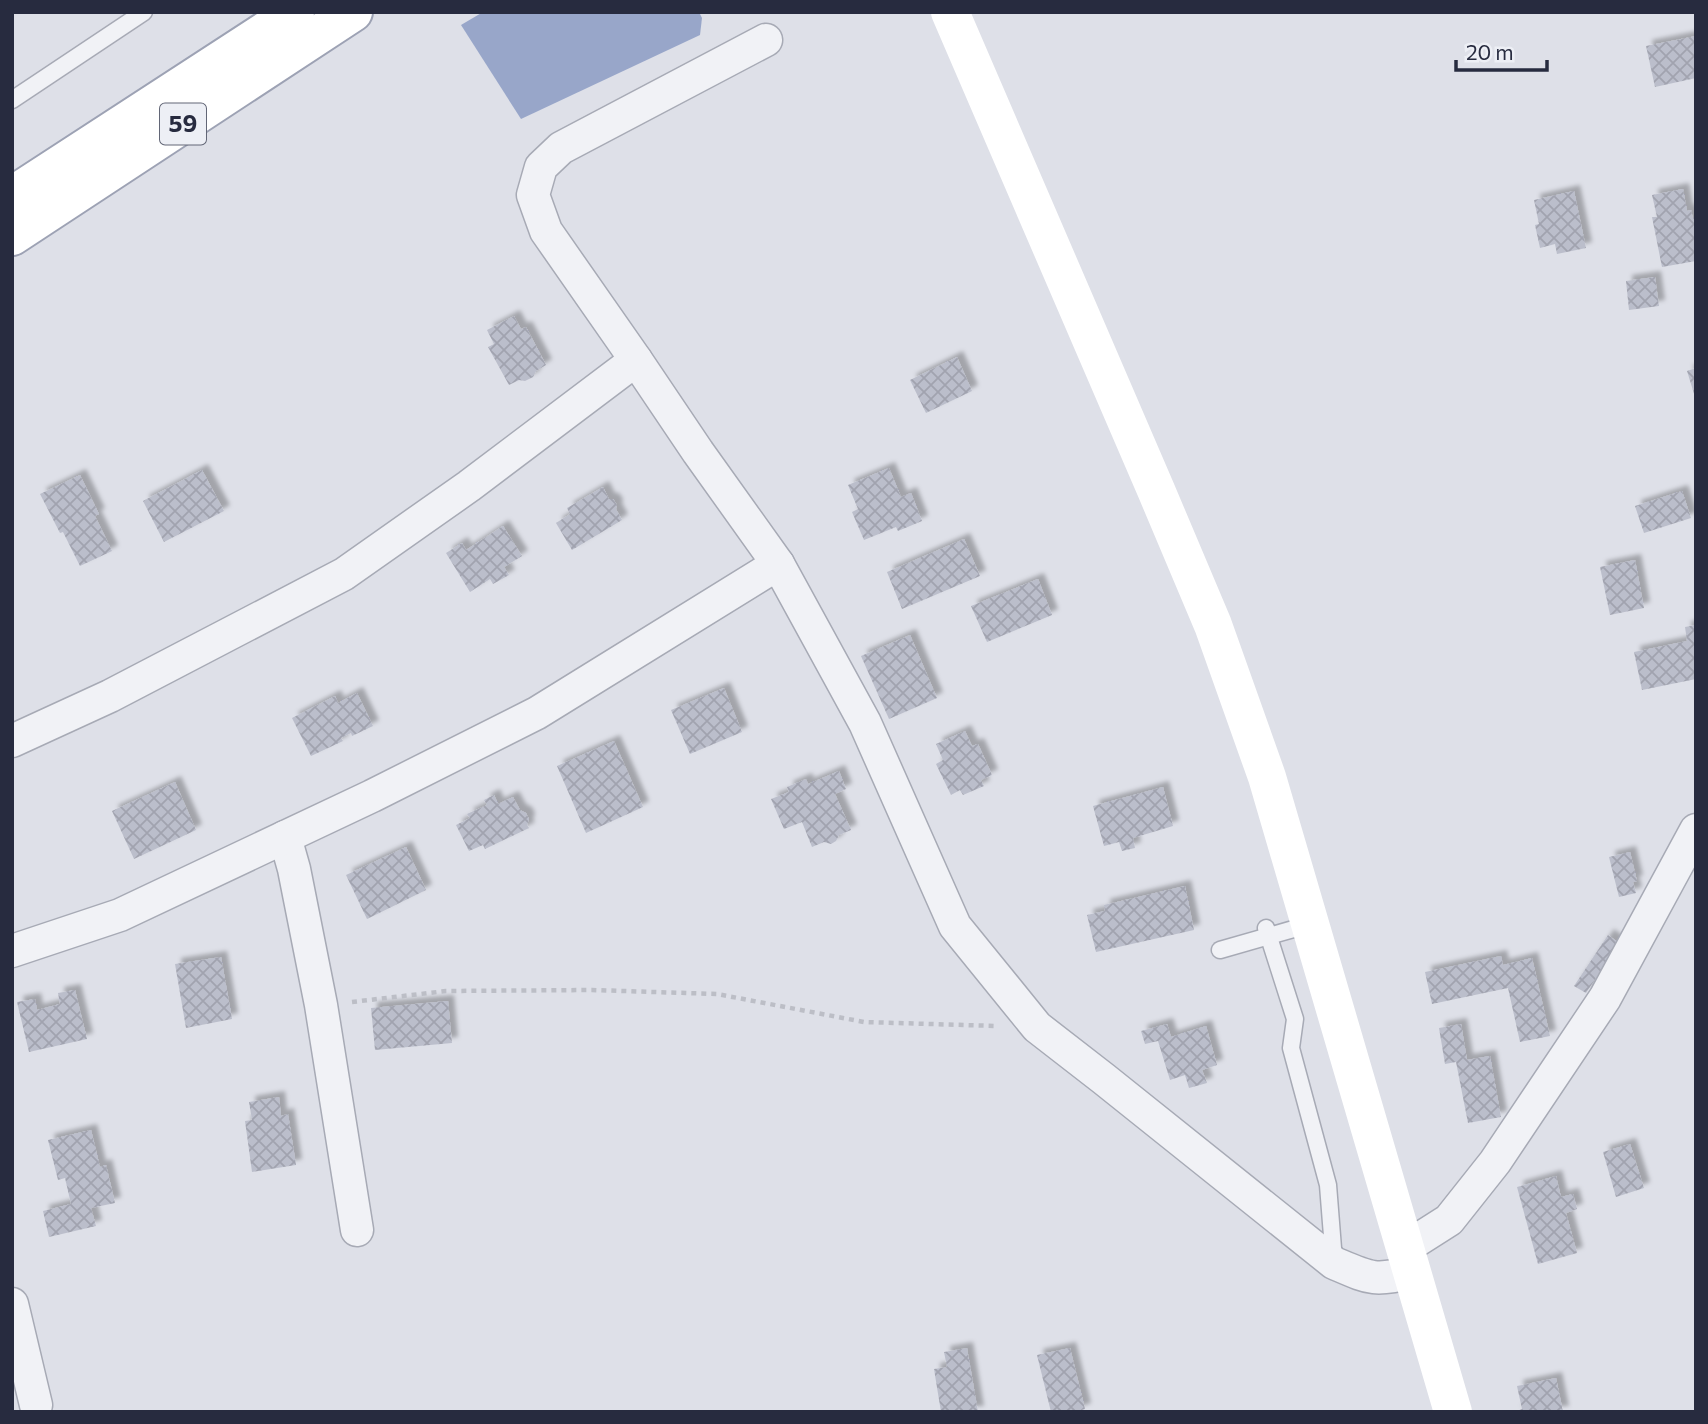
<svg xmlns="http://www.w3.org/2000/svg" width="1708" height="1424" font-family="Commissioner,sans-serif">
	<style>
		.water { fill: #98a6c9 }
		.building { fill: url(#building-cross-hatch); filter: url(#shadow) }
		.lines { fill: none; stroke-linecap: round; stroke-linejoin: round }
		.lane-casing { stroke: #a7aab5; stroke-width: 19 }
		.street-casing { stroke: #a7aab5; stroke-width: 35 }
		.primary-casing { stroke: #9da2b4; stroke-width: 42 }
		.path { stroke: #bcbec6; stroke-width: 4.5; stroke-dasharray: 5 5; stroke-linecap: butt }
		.lane { stroke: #f1f2f6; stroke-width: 16 }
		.street { stroke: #f1f2f6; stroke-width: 32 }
		.secondary { stroke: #fff; stroke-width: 38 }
		.primary { stroke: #fff; stroke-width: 38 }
		.labels { text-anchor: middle; stroke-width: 6; stroke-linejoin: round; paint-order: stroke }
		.shield { fill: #edeff5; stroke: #626676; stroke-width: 2 }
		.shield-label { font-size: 24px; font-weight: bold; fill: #272b3f }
	</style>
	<defs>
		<pattern id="building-cross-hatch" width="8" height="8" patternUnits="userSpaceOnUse" patternTransform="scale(1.75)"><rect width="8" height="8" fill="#bbbecb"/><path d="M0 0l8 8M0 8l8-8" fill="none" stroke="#a1a3af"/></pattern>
		<filter id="shadow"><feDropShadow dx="6" dy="-6" stdDeviation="2" flood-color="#0004"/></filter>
	</defs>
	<rect width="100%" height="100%" fill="#dee0e8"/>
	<polygon class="water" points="483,12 699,12 702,18 700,35 521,119 461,25"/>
	<g class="building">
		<polygon points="1696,36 1696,78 1655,87 1646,46"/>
		<polygon points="1683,189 1687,211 1691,210 1694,223 1696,223 1696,261 1662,267 1652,217 1657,217 1652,195"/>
		<polygon points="1574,191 1586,248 1557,254 1555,244 1540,248 1535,225 1539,224 1534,200"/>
		<polygon points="1655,277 1659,306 1629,310 1626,281"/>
		<polygon points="514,316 521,329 526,327 546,365 536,371 533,377 525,381 519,380 509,385 488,347 494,344 487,330"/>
		<polygon points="957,357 972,391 926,413 910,380"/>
		<polygon points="1696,368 1696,397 1695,397 1687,371"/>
		<polygon points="889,468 901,497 911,493 922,521 898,531 896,527 864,540 852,512 858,509 848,485"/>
		<polygon points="202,470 224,511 164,542 143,501"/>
		<polygon points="80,475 99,514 95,516 112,551 80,566 63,532 60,533 40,494"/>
		<polygon points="603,487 609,499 613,499 617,505 616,509 622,520 572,550 556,523 570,514 567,508"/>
		<polygon points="1682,491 1691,518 1644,533 1635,506"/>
		<polygon points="503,526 522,556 504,567 509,575 493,584 490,579 470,592 446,553 462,543 466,550"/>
		<polygon points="964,539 980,576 902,609 887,572"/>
		<polygon points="1635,560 1644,608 1610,615 1600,567"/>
		<polygon points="1038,579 1052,615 987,642 971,606"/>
		<polygon points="1696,625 1696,679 1642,690 1634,652 1687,641 1685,627"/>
		<polygon points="910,635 937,698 889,719 861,656"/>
		<polygon points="724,688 742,732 690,754 671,710"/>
		<polygon points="357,693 373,726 352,736 351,733 341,738 343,741 311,756 292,718 335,696 338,703"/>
		<polygon points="965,731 972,746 978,744 992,775 981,780 984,786 963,795 960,790 951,795 936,764 943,760 936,744"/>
		<polygon points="614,741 643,807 586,833 557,766"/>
		<polygon points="839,771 846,789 835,794 851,830 839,835 836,841 831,844 824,842 812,847 802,822 784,829 771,799 789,792 787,787 806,779 808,784"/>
		<polygon points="175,782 196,830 134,859 112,811"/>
		<polygon points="1163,787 1173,826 1133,838 1135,848 1122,851 1119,842 1104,846 1093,806"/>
		<polygon points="494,795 498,804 513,797 520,810 526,813 529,819 527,825 529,828 485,849 483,845 469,851 456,825 470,818 467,814 487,805 484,800"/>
		<polygon points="406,847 426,890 367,919 346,875"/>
		<polygon points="1630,852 1637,881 1633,882 1636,893 1619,897 1609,857"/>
		<polygon points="1185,886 1194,930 1096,952 1087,915 1105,911 1104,905"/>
		<polygon points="1608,935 1619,943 1586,993 1574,986"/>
		<polygon points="1501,956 1503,965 1532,958 1550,1036 1520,1042 1508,988 1432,1004 1425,972"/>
		<polygon points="221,957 232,1019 186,1028 175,964"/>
		<polygon points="75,990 87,1039 29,1052 17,1002 35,999 37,1010 60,1004 58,993"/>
		<polygon points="448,1001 452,1043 375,1050 371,1008"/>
		<polygon points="1167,1024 1171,1037 1206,1026 1217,1065 1202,1070 1207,1083 1189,1088 1185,1075 1170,1080 1158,1041 1145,1044 1141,1031"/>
		<polygon points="1461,1024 1467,1060 1490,1056 1501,1117 1468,1123 1456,1062 1445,1064 1439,1028"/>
		<polygon points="279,1097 281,1116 288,1114 296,1165 252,1172 245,1121 252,1120 249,1102"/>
		<polygon points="91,1130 100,1167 106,1165 115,1203 91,1208 96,1226 49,1237 43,1211 71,1204 65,1178 58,1180 48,1140"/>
		<polygon points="1630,1144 1644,1188 1616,1197 1603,1152"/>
		<polygon points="1556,1176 1561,1197 1573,1194 1577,1209 1566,1213 1577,1253 1538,1264 1517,1187"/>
		<polygon points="967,1348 978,1412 941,1412 934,1369 947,1367 944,1352"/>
		<polygon points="1070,1348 1085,1409 1075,1412 1051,1412 1037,1355"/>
		<polygon points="1556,1378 1563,1412 1514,1412 1522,1409 1517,1386"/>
	</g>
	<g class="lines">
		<defs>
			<g id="lane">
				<polyline points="12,100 144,12"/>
				<polyline points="1266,928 1295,1019 1291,1048 1328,1185 1334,1261"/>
				<polyline points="1220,950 1311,924"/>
			</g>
			<g id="street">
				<path d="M766 40 561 148 541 167 533 195 546 231 636 360 698 452 778 564 865 723 955 926 1037 1027 1104 1079 1334 1263C1369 1278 1374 1282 1412 1272"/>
				<polyline points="12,741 110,696 344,574 469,486 636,360"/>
				<polyline points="285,837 294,869 321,1005 357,1230"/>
				<polyline points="12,951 120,915 372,796 537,713 778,564"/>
				<polyline points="1405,1248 1449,1220 1495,1162 1605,998 1696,830"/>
				<polyline points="12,1304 36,1405"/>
			</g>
			<g id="primary">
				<polyline points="12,196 295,12"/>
				<polyline points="12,236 353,12"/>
			</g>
		</defs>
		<use href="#lane" class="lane-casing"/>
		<use href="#street" class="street-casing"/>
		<use href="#primary" class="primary-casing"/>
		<polyline class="path" points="352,1002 446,991 592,990 717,994 864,1022 997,1026"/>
		<use href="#lane" class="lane"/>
		<use href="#street" class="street"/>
		<polyline class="secondary" points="950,12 1156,490 1213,625 1267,777 1453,1412"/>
		<use href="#primary" class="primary"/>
	</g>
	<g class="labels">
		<rect class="shield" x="160" y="103.5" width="46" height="41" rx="5"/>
		<g class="shield-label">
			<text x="183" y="132">59</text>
		</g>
	</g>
	<rect width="1708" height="1424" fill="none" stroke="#272b3f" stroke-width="28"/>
	<path d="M1456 60v10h91v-10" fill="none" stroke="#272b3f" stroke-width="3.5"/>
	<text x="1466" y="60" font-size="21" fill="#272b3f" stroke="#edeff5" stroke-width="5" paint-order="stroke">20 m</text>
</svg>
